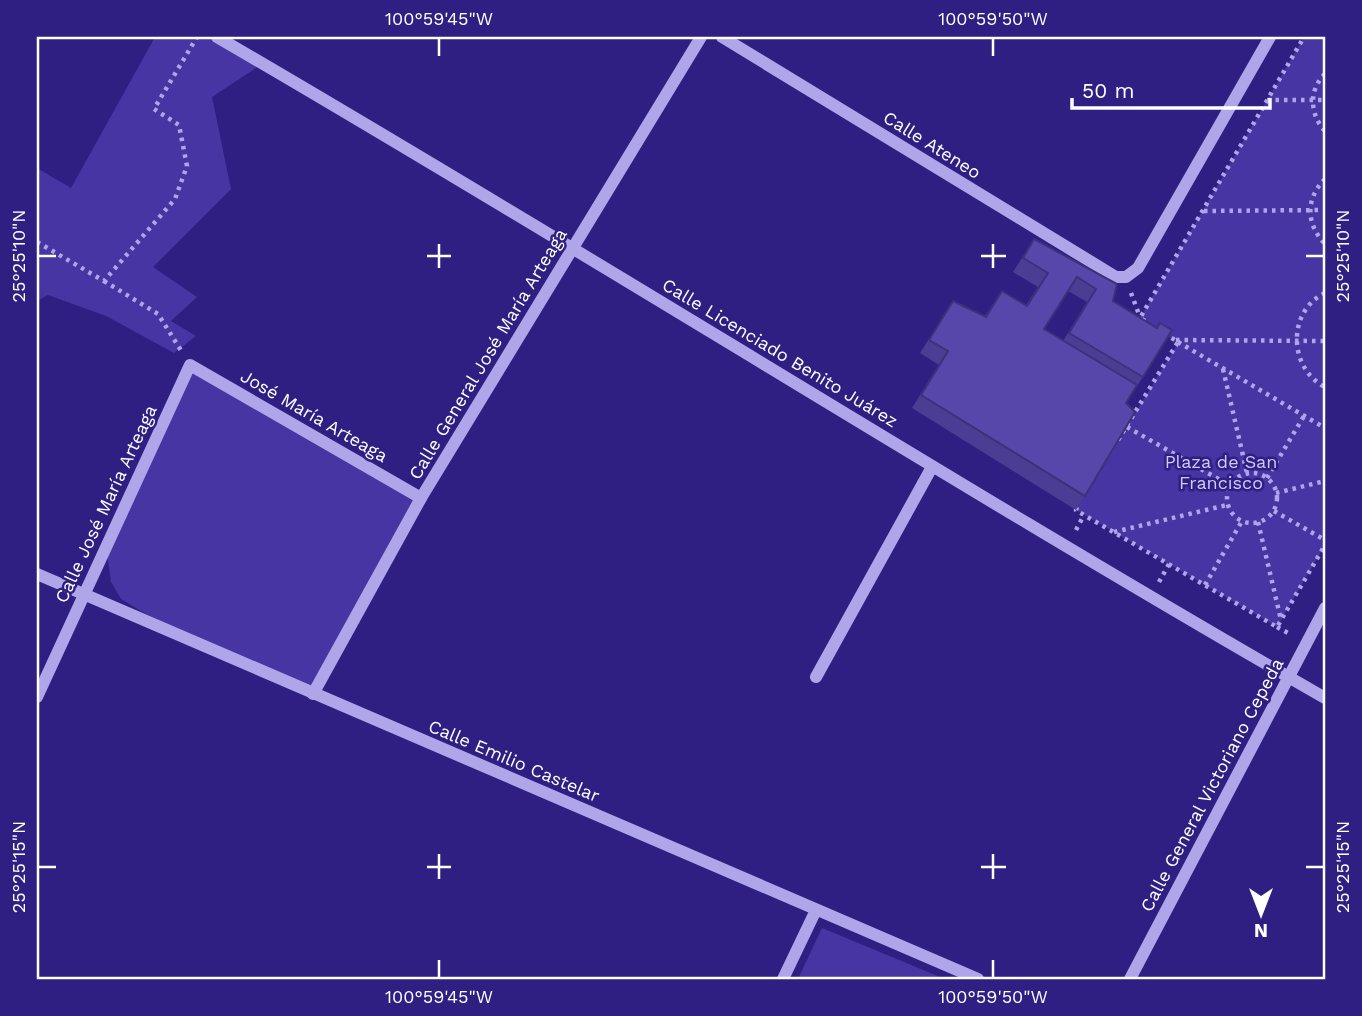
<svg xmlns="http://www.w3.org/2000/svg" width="1362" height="1016" font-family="'Work Sans',sans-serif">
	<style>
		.green { fill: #4635a2 }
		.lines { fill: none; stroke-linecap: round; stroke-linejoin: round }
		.path { stroke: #afa5e9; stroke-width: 4.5; stroke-dasharray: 3.5 5; stroke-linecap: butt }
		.minor { stroke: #afa5e9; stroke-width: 12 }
		.wall { fill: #4b3d93; fill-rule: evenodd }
		.building { fill: #5747ab; stroke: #3d3278; stroke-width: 2 }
		.ticks { fill: none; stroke: #fff; stroke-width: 2.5 }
		.labels { text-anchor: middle; stroke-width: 5; stroke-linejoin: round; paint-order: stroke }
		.street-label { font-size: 18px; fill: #fff; stroke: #2f1f83 }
		.park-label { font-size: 18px; fill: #d0c9f7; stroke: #2f1f83 }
		.neatline { fill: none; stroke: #fff; stroke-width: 2.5 }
		.ticks-label { font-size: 18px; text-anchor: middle; fill: #fff }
	</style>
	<rect width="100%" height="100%" fill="#2f1f83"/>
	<g class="green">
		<polygon points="155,37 217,37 262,64 212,97 231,189 153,267 197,297 171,321 196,336 174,353 106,316 48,295 37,301 37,168 71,188"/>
		<polygon points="1304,37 1325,37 1325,545 1277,627 1076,510 1178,343 1140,318"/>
		<polygon points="190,365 421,498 313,694 146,614 121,599 111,582 106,545"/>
		<polygon points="822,928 945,979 798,979"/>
	</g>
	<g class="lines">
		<g class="path">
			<path d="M1325 74C1308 90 1310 115 1325 131"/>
			<polyline points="1267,100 1325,100"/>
			<path d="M1325 179C1305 199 1306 224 1325 244"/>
			<polyline points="1204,211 1325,210"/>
			<polyline points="37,242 104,281 175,199 187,166 179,125 154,109 197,37"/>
			<polyline points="104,281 158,314 182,352"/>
			<polyline points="1131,293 1140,317"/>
			<path d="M1325 293C1287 311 1288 368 1325 387"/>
			<polyline points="1145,321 1140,318 1304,37"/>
			<polyline points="1176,340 1325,341"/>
			<polyline points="1178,342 1325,428"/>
			<polyline points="1223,369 1247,473"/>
			<polyline points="1127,427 1229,485"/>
			<polyline points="1118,440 1178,342 1164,333"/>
			<circle cx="1252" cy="498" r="25"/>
			<polyline points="1267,478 1304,416"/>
			<polyline points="1276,493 1325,481"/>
			<polyline points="1077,507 1076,510 1084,515 1277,627 1325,545"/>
			<polyline points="1274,511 1325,540"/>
			<polyline points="1258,522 1281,620"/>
			<polyline points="1076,530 1084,515"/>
			<polyline points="1114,532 1227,505"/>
			<polyline points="1159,582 1169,564"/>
			<polyline points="1205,585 1242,521"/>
			<polyline points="1277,627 1292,635"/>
		</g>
		<g class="minor">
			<path d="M217 37C589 253 952 484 1325 698"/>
			<polyline points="722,37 1116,277 1126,277 1138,268 1270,37"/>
			<polyline points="37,574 978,979"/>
			<polyline points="816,677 932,467"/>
			<polyline points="313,694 421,498 701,37"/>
			<polyline points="37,697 190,365 421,498"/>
			<polyline points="783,979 816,910"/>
			<polyline points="1130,979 1325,608"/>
		</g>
	</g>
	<path class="wall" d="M1034 239 1113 301 1143 377 1126 403 1085 496 1076 510 912 408 939 365 920 353 953 301 985 316 1002 291 1026 305 1038 287 1013 272ZM1068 291 1087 302 1063 341 1044 329Z"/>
	<polygon class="building" points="1034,239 1117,284 1113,301 1157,328 1160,323 1172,330 1143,377 1069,333 1096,289 1077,277 1044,329 1137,385 1126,403 1135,412 1085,496 921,395 948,351 929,340 953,301 986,317 1002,291 1027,306 1048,273 1023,258"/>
	<path class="ticks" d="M439 38V56M993 38V56M439 244V268M993 244V268M38 256H56M427 256H451M981 256H1006M1306 256H1324M439 854V879M993 854V879M38 867H56M427 867H451M981 867H1006M1306 867H1324M439 960V978M993 960V978"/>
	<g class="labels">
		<g class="street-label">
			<text transform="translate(932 145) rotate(32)" y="6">Calle Ateneo</text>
			<text transform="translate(780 353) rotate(31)" y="6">Calle Licenciado Benito Juárez</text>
			<text transform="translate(488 354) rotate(-59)" y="6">Calle General José María Arteaga</text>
			<text transform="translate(314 416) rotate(30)" y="6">José María Arteaga</text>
			<text transform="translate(106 504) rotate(-65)" y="6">Calle José María Arteaga</text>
			<text transform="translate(514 761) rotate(23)" y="6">Calle Emilio Castelar</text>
			<text transform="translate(1212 785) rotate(-62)" y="6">Calle General Victoriano Cepeda</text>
		</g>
		<g class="park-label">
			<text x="1221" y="468">Plaza de San<tspan x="1221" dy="21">Francisco</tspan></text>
		</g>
	</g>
	<rect width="1362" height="1016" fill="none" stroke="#2f1f83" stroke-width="77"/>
	<g transform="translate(1261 914) rotate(180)" stroke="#2f1f83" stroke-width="5" paint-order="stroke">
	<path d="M0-5L12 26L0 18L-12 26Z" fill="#ffffff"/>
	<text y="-10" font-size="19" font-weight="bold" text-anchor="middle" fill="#ffffff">N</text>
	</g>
	<path d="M1072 98v10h198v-10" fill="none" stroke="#ffffff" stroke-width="3.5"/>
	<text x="1082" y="98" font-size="21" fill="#ffffff" stroke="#2f1f83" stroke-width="5" paint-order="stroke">50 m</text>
	<rect x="38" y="38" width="1286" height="940" class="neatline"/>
	<g class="ticks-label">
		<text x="439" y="25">100°59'45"W</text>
		<text x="993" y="25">100°59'50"W</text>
		<text transform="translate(1343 256) rotate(-90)" y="6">25°25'10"N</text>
		<text transform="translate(19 256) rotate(-90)" y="6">25°25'10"N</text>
		<text transform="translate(1343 867) rotate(-90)" y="6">25°25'15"N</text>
		<text transform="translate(19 867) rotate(-90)" y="6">25°25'15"N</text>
		<text x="439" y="1003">100°59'45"W</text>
		<text x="993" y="1003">100°59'50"W</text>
	</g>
</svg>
